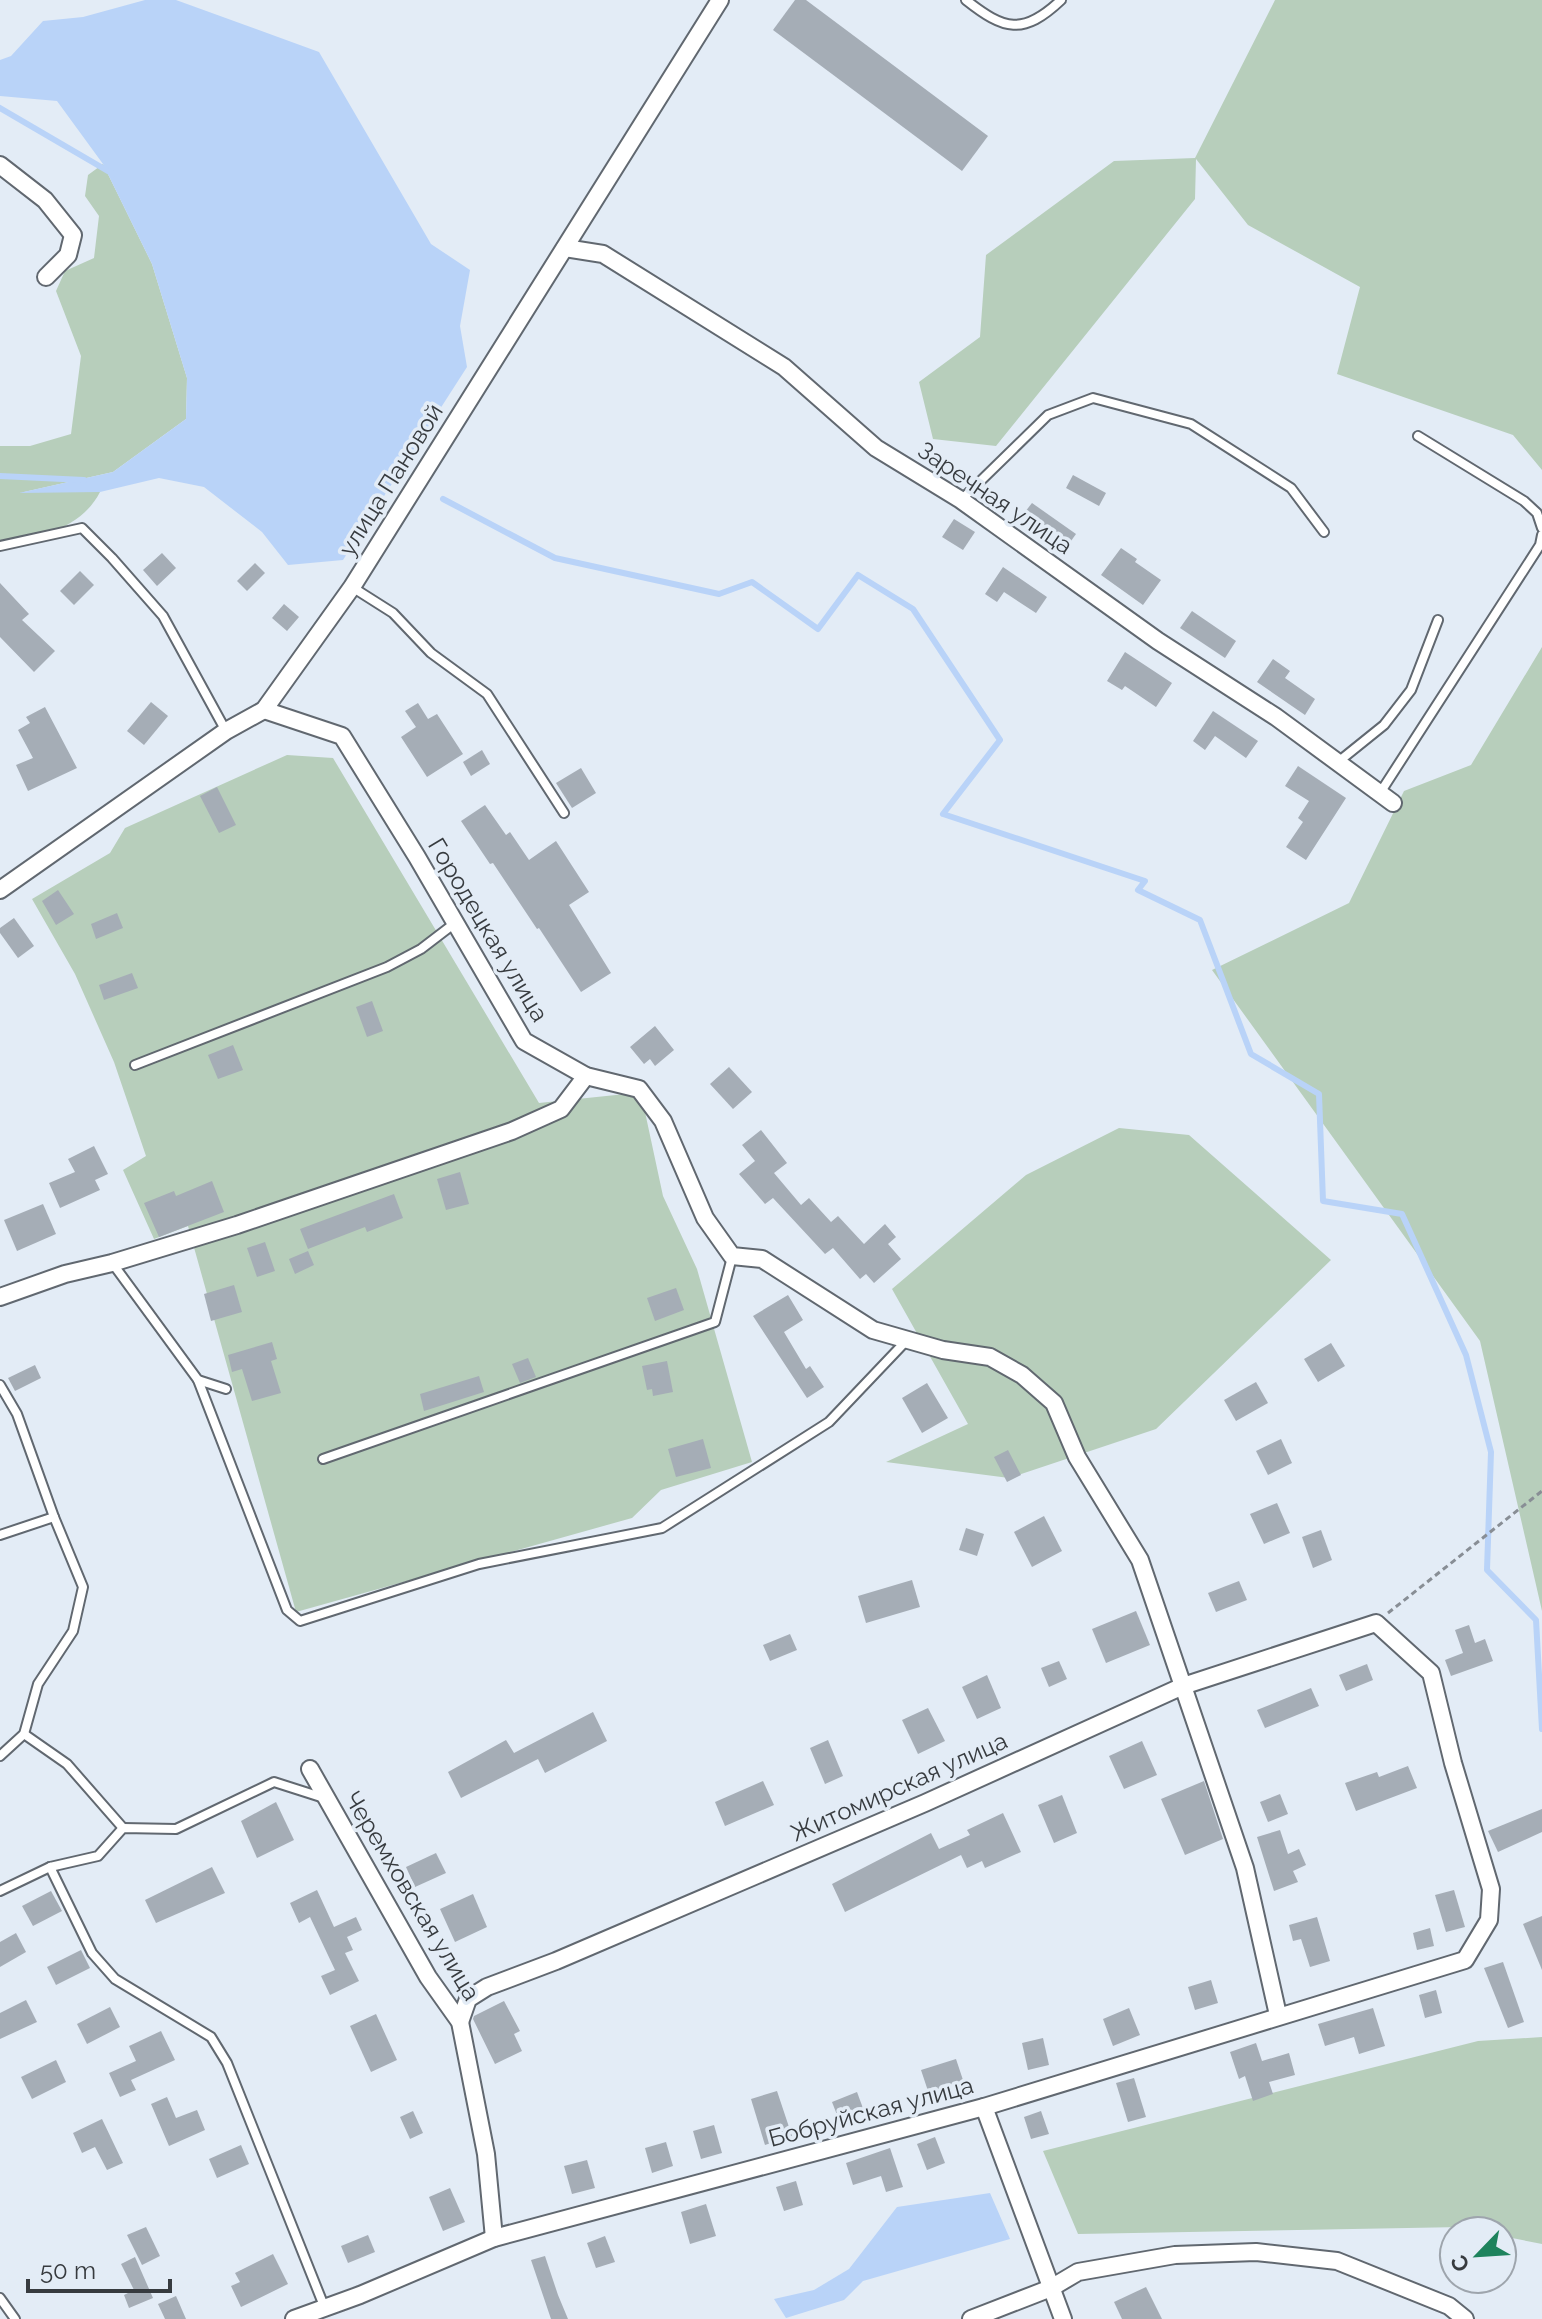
<svg xmlns="http://www.w3.org/2000/svg" width="1542" height="2319" font-family="Raleway,sans-serif">
	<style>
		.green { fill: #b7cebb }
		.water { fill: #b9d3f8 }
		.lines { fill: none; stroke-linecap: round; stroke-linejoin: round }
		.stream { stroke: #b9d3f8; stroke-width: 6 }
		.building { fill: #a5adb6 }
		.service-casing { stroke: #616870; stroke-width: 12 }
		.minor-casing { stroke: #616870; stroke-width: 20 }
		.path { stroke: #888e95; stroke-width: 3; stroke-dasharray: 6 4; stroke-linecap: butt }
		.service { stroke: #fff; stroke-width: 8 }
		.minor { stroke: #fff; stroke-width: 16 }
		.labels { text-anchor: middle; stroke-width: 7; stroke-linejoin: round; paint-order: stroke }
		.street-label { font-size: 24px; fill: #373b3f; stroke: #e3ecf6 }
	</style>
	<rect width="100%" height="100%" fill="#e3ecf6"/>
	<g class="green">
		<polygon points="1275,0 1542,0 1542,470 1513,435 1337,374 1360,287 1248,225 1196,159 1195,199 996,446 933,439 919,382 980,337 986,255 1114,161 1195,158"/>
		<path d="M103 164 152 264 187 378 186 419 113 472 24 492H100C82 528 37 539 0 547V446H30L71 434 81 356 56 291 65 271 94 258 99 216 85 196 88 175Z"/>
		<polygon points="1542,647 1542,1611 1480,1341 1212,970 1349,903 1404,791 1471,765"/>
		<polygon points="287,755 333,758 539,1103 635,1093 645,1112 663,1196 697,1269 752,1462 661,1490 632,1518 296,1612 188,1226 154,1239 123,1170 146,1156 114,1062 75,974 32,899 110,853 125,828"/>
		<polygon points="1119,1128 1189,1135 1331,1260 1156,1429 1009,1478 886,1462 968,1424 892,1289 1026,1175"/>
		<polygon points="1542,2037 1542,2244 1502,2236 1502,2231 1481,2231 1462,2227 1078,2234 1043,2151 1478,2041"/>
	</g>
	<g class="water">
		<polygon points="145,0 176,0 319,52 431,244 470,270 460,326 467,367 343,560 288,565 262,532 204,487 159,478 100,492 19,493 113,472 186,419 187,378 152,264 103,164 57,101 0,96 0,60 11,56 43,21 83,17"/>
		<polygon points="990,2193 1010,2239 863,2281 844,2300 786,2318 774,2299 814,2290 849,2269 897,2207"/>
	</g>
	<g class="lines">
		<g class="stream">
			<polyline points="0,108 113,174"/>
			<polyline points="0,476 84,480"/>
			<polyline points="443,499 555,558 719,594 752,582 818,629 858,575 913,609 1000,740 943,814 1145,881 1138,890 1200,920 1251,1054 1319,1094 1323,1201 1402,1214 1466,1355 1491,1452 1487,1570 1536,1620 1542,1729"/>
		</g>
	</g>
	<g class="building">
		<polygon points="795,0 806,0 988,136 962,171 773,30"/>
		<polygon points="1073,475 1106,493 1099,506 1066,488"/>
		<polygon points="1032,503 1076,534 1066,548 1021,517"/>
		<polygon points="954,519 975,532 963,550 942,537"/>
		<polygon points="1121,548 1137,559 1135,562 1161,580 1143,605 1101,575"/>
		<polygon points="162,553 176,568 157,586 143,570"/>
		<polygon points="255,563 265,573 247,591 237,581"/>
		<polygon points="1003,567 1047,597 1036,613 1004,592 997,602 985,594"/>
		<polygon points="80,571 94,585 74,605 60,591"/>
		<polygon points="0,583 29,614 22,620 55,651 34,672 0,637"/>
		<polygon points="284,604 299,617 287,631 272,618"/>
		<polygon points="1192,611 1236,641 1225,658 1180,628"/>
		<polygon points="1125,652 1172,683 1156,707 1125,686 1122,690 1107,681"/>
		<polygon points="1273,659 1290,671 1285,678 1315,699 1305,715 1257,682"/>
		<polygon points="151,702 168,716 144,745 127,731"/>
		<polygon points="418,703 428,719 437,714 463,754 427,777 401,737 416,727 405,711"/>
		<polygon points="45,707 77,768 28,791 16,765 33,758 18,730 30,723 26,717"/>
		<polygon points="1213,711 1258,741 1246,758 1215,736 1205,750 1193,741"/>
		<polygon points="482,750 490,764 471,776 463,762"/>
		<polygon points="1298,766 1346,798 1306,860 1286,847 1303,822 1298,818 1309,801 1285,786"/>
		<polygon points="581,768 596,793 572,808 556,783"/>
		<polygon points="217,787 236,825 219,833 200,796"/>
		<polygon points="485,805 506,835 510,832 529,860 556,841 589,892 569,905 611,973 581,992 539,928 537,929 493,863 490,864 461,821"/>
		<polygon points="58,890 74,914 56,925 42,901"/>
		<polygon points="117,913 123,928 96,939 91,924"/>
		<polygon points="14,918 34,946 18,958 0,933 0,928"/>
		<polygon points="132,973 138,988 104,1000 99,985"/>
		<polygon points="372,1001 383,1031 367,1037 356,1007"/>
		<polygon points="655,1026 674,1050 655,1066 650,1059 644,1064 630,1047"/>
		<polygon points="233,1045 243,1070 218,1079 208,1055"/>
		<polygon points="729,1067 752,1092 733,1109 710,1084"/>
		<polygon points="761,1130 787,1163 774,1173 801,1205 809,1198 831,1222 838,1216 864,1244 885,1224 896,1237 888,1244 901,1259 874,1283 866,1274 860,1279 833,1248 825,1254 773,1198 765,1204 739,1174 755,1161 742,1145"/>
		<polygon points="94,1146 108,1174 95,1180 100,1190 60,1208 49,1183 75,1172 68,1159"/>
		<polygon points="460,1172 469,1204 446,1210 437,1179"/>
		<polygon points="212,1181 224,1212 159,1237 144,1203 174,1191 176,1196"/>
		<polygon points="394,1194 403,1218 367,1232 365,1227 308,1249 300,1229"/>
		<polygon points="43,1204 56,1234 17,1251 4,1220"/>
		<polygon points="265,1242 275,1271 257,1277 247,1248"/>
		<polygon points="308,1251 314,1265 295,1274 289,1259"/>
		<polygon points="234,1285 242,1312 211,1321 204,1294"/>
		<polygon points="676,1288 684,1310 655,1321 647,1298"/>
		<polygon points="788,1295 803,1320 784,1332 806,1369 810,1366 824,1387 807,1398 753,1316"/>
		<polygon points="272,1342 277,1359 271,1361 281,1393 252,1401 242,1369 232,1372 228,1355"/>
		<polygon points="1331,1343 1345,1366 1318,1382 1304,1359"/>
		<polygon points="528,1358 536,1377 520,1383 512,1364"/>
		<polygon points="667,1361 673,1392 653,1396 652,1389 647,1390 642,1366"/>
		<polygon points="35,1365 41,1378 15,1391 8,1378"/>
		<polygon points="479,1376 484,1392 424,1411 420,1394"/>
		<polygon points="1256,1382 1268,1403 1236,1421 1224,1400"/>
		<polygon points="927,1383 948,1418 922,1433 902,1398"/>
		<polygon points="703,1439 711,1468 676,1477 668,1449"/>
		<polygon points="1281,1439 1292,1463 1268,1475 1256,1451"/>
		<polygon points="1008,1450 1021,1475 1007,1482 994,1457"/>
		<polygon points="1277,1503 1290,1533 1264,1544 1250,1514"/>
		<polygon points="1044,1516 1062,1551 1032,1567 1014,1532"/>
		<polygon points="966,1528 984,1534 977,1556 959,1550"/>
		<polygon points="1321,1530 1332,1560 1313,1568 1302,1537"/>
		<polygon points="912,1580 920,1607 866,1623 858,1596"/>
		<polygon points="1239,1581 1247,1600 1216,1612 1208,1593"/>
		<polygon points="1136,1611 1150,1645 1106,1663 1092,1629"/>
		<polygon points="1469,1625 1475,1643 1485,1639 1493,1661 1451,1676 1445,1660 1463,1653 1455,1630"/>
		<polygon points="790,1634 797,1650 770,1661 763,1645"/>
		<polygon points="1059,1661 1067,1679 1049,1687 1041,1668"/>
		<polygon points="1367,1664 1373,1680 1346,1691 1339,1675"/>
		<polygon points="987,1675 1001,1708 977,1719 962,1687"/>
		<polygon points="1311,1688 1319,1706 1265,1728 1257,1710"/>
		<polygon points="928,1708 945,1741 918,1754 902,1720"/>
		<polygon points="593,1712 607,1741 545,1773 538,1759 461,1798 448,1772 506,1740 514,1753"/>
		<polygon points="828,1740 843,1776 825,1784 810,1748"/>
		<polygon points="1142,1741 1157,1775 1124,1789 1109,1756"/>
		<polygon points="1408,1766 1417,1788 1356,1811 1345,1783 1377,1772 1379,1777"/>
		<polygon points="763,1781 774,1805 725,1826 715,1802"/>
		<polygon points="1204,1781 1223,1839 1185,1855 1161,1799"/>
		<polygon points="1280,1794 1288,1814 1268,1822 1260,1802"/>
		<polygon points="1062,1795 1077,1833 1054,1843 1038,1805"/>
		<polygon points="276,1802 294,1840 257,1858 241,1821"/>
		<polygon points="1542,1809 1542,1832 1498,1852 1488,1831"/>
		<polygon points="1003,1813 1021,1852 985,1868 982,1861 967,1868 961,1855 845,1912 832,1884 931,1833 939,1849 970,1835 967,1830"/>
		<polygon points="1280,1830 1288,1854 1299,1849 1306,1865 1293,1871 1298,1882 1274,1891 1257,1837"/>
		<polygon points="436,1853 446,1873 415,1887 406,1867"/>
		<polygon points="212,1867 225,1893 156,1923 145,1900"/>
		<polygon points="317,1890 334,1927 356,1917 362,1930 347,1937 353,1950 345,1953 359,1981 330,1995 321,1976 335,1970 310,1917 299,1923 290,1903"/>
		<polygon points="1454,1890 1465,1927 1446,1932 1435,1895"/>
		<polygon points="51,1891 62,1911 33,1926 22,1906"/>
		<polygon points="473,1894 487,1927 455,1942 440,1909"/>
		<polygon points="1542,1916 1542,1970 1523,1924"/>
		<polygon points="1317,1917 1330,1961 1310,1967 1301,1939 1293,1941 1289,1925"/>
		<polygon points="1430,1928 1434,1946 1417,1950 1413,1933"/>
		<polygon points="16,1933 26,1952 0,1967 0,1942"/>
		<polygon points="81,1950 90,1968 56,1985 47,1967"/>
		<polygon points="1503,1962 1524,2022 1508,2028 1484,1968"/>
		<polygon points="1211,1980 1218,2003 1195,2010 1188,1987"/>
		<polygon points="1436,1990 1442,2013 1425,2018 1419,1995"/>
		<polygon points="26,2000 37,2022 0,2039 0,2013"/>
		<polygon points="504,2001 520,2031 514,2034 522,2051 495,2064 473,2019 474,2016"/>
		<polygon points="110,2007 120,2027 87,2044 77,2024"/>
		<polygon points="1129,2008 1140,2035 1113,2046 1103,2019"/>
		<polygon points="1373,2008 1385,2046 1359,2054 1354,2037 1325,2046 1318,2024"/>
		<polygon points="376,2014 397,2060 371,2072 350,2026"/>
		<polygon points="161,2031 175,2060 131,2080 136,2090 120,2097 109,2073 136,2061 129,2046"/>
		<polygon points="1043,2038 1049,2065 1028,2070 1022,2043"/>
		<polygon points="1256,2043 1262,2061 1289,2053 1295,2075 1269,2082 1273,2094 1253,2101 1245,2076 1239,2079 1230,2052"/>
		<polygon points="956,2059 964,2083 929,2094 921,2070"/>
		<polygon points="56,2060 66,2082 32,2099 21,2077"/>
		<polygon points="1134,2078 1146,2117 1128,2122 1116,2083"/>
		<polygon points="777,2091 792,2136 765,2145 751,2099"/>
		<polygon points="857,2092 864,2111 839,2120 832,2102"/>
		<polygon points="167,2097 176,2118 197,2110 205,2130 169,2146 151,2104"/>
		<polygon points="413,2111 423,2133 410,2139 400,2117"/>
		<polygon points="1041,2111 1049,2134 1031,2139 1024,2117"/>
		<polygon points="102,2119 123,2163 107,2170 95,2147 82,2153 73,2133"/>
		<polygon points="714,2125 722,2153 701,2159 693,2131"/>
		<polygon points="935,2137 945,2163 927,2170 917,2144"/>
		<polygon points="666,2142 673,2166 652,2173 645,2148"/>
		<polygon points="241,2145 249,2164 217,2178 209,2159"/>
		<polygon points="890,2148 903,2187 886,2192 881,2176 853,2185 846,2163"/>
		<polygon points="587,2160 595,2188 572,2194 564,2166"/>
		<polygon points="796,2181 803,2205 784,2211 776,2187"/>
		<polygon points="450,2188 465,2222 443,2231 429,2197"/>
		<polygon points="706,2204 716,2236 690,2244 681,2212"/>
		<polygon points="146,2227 160,2256 142,2265 127,2235"/>
		<polygon points="368,2235 375,2252 348,2263 341,2246"/>
		<polygon points="605,2236 615,2262 596,2268 587,2243"/>
		<polygon points="273,2254 288,2284 241,2307 231,2286 240,2282 235,2273"/>
		<polygon points="545,2256 558,2295 568,2319 551,2319 531,2260"/>
		<polygon points="135,2257 153,2298 129,2308 124,2295 134,2290 121,2264"/>
		<polygon points="1146,2287 1162,2319 1122,2319 1114,2302"/>
		<polygon points="176,2296 186,2319 165,2319 158,2304"/>
	</g>
	<g class="lines">
		<defs>
			<g id="service">
				<path d="M966 0C1004 30 1023 36 1061 0"/>
				<polyline points="1418,436 1524,501 1537,513 1542,528"/>
				<polyline points="961,500 1048,415 1093,398 1191,424 1291,488 1324,532"/>
				<polyline points="0,546 82,528 112,558 163,616 226,731"/>
				<polyline points="352,587 393,613 431,653 487,694 564,813"/>
				<polyline points="1338,762 1384,725 1411,690 1438,620"/>
				<polyline points="1380,793 1540,545 1542,535"/>
				<polyline points="135,1065 387,967 421,949 455,923"/>
				<polyline points="113,1264 198,1380 226,1389"/>
				<polyline points="198,1380 287,1610 300,1621 479,1564 662,1528 829,1422 907,1340"/>
				<polyline points="0,1385 17,1414 54,1517 83,1587 73,1631 38,1684 24,1734 0,1756"/>
				<polyline points="323,1459 715,1322 732,1257"/>
				<polyline points="0,1535 54,1517"/>
				<polyline points="24,1734 67,1764 123,1828"/>
				<polyline points="50,1867 92,1953 115,1979 211,2037 227,2063 324,2306"/>
				<polyline points="0,1891 50,1867 98,1856 123,1828 176,1829 274,1782 324,1798"/>
				<polyline points="0,2298 15,2319"/>
			</g>
			<g id="minor">
				<polyline points="0,165 45,200 73,235 68,255 46,277"/>
				<polyline points="565,248 603,254 784,367 876,448 961,500 1158,641 1276,717 1393,803"/>
				<polyline points="264,710 342,736 417,857 524,1041 586,1076 639,1089 663,1121 705,1218 732,1256 762,1259 873,1330 943,1350 990,1357 1022,1375 1054,1403 1077,1457 1140,1560 1245,1868 1278,2015"/>
				<polyline points="0,890 226,731 264,710 352,587 720,0"/>
				<polyline points="0,1297 65,1274 112,1263 237,1225 512,1131 561,1109 586,1076"/>
				<polyline points="310,1769 428,1977 460,2022 486,2154 494,2238"/>
				<polyline points="984,2107 1063,2319"/>
				<polyline points="294,2319 360,2295 494,2238 984,2107 1465,1960 1489,1920 1491,1889 1453,1763 1431,1673 1376,1623 1183,1686 925,1803 556,1961 487,1987 468,1999 460,2022"/>
				<polyline points="971,2319 1051,2288 1078,2272 1175,2255 1256,2252 1337,2261 1449,2306 1465,2319"/>
			</g>
		</defs>
		<use href="#service" class="service-casing"/>
		<use href="#minor" class="minor-casing"/>
		<polyline class="path" points="1388,1613 1542,1491"/>
		<use href="#service" class="service"/>
		<use href="#minor" class="minor"/>
	</g>
	<g class="labels">
		<g class="street-label">
			<text transform="translate(391 480) rotate(-58)" y="8">улица Пановой</text>
			<text transform="translate(995 498) rotate(34)" y="8">Заречная улица</text>
			<text transform="translate(488 930) rotate(59)" y="8">Городецкая улица</text>
			<text transform="translate(899 1787) rotate(-24)" y="8">Житомирская улица</text>
			<text transform="translate(412 1896) rotate(59)" y="8">Черемховская улица</text>
			<text transform="translate(871 2112) rotate(-15)" y="8">Бобруйская улица</text>
		</g>
	</g>
	<g transform="translate(1478 2255) rotate(245)"><circle r="38" fill="#e3ecf6" stroke="#9ea5ad" stroke-width="2"/>
	<path d="M0-6L14 30L0 20L-14 30Z" fill="#1e835d"/>
	<text y="-12" font-size="22" font-weight="bold" text-anchor="middle" fill="#373b3f">С</text>
	</g>
	<path d="M28 2279v12h142v-12" fill="none" stroke="#373b3f" stroke-width="4"/>
	<text x="40" y="2279" font-size="24" fill="#373b3f" stroke="#e3ecf6" stroke-width="6" paint-order="stroke">50 m</text>
</svg>
